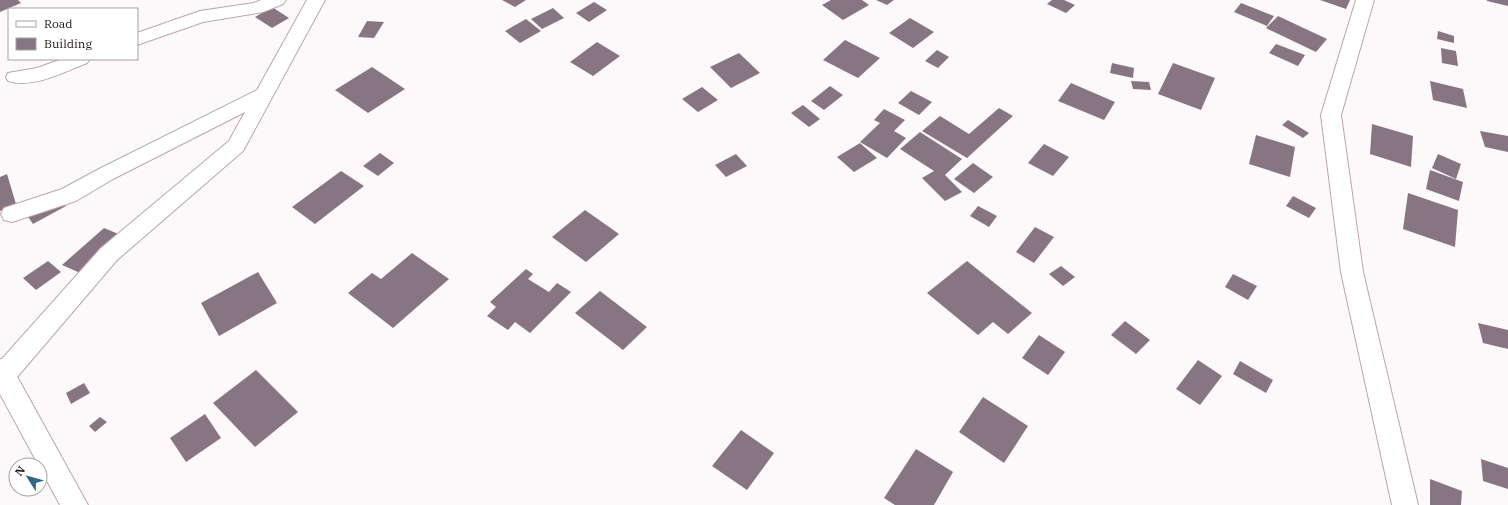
<svg xmlns="http://www.w3.org/2000/svg" width="1508" height="505" font-family="'IBM Plex Serif',serif">
	<style>
		.building { fill: #877681 }
		.lines { fill: none; stroke-linecap: round; stroke-linejoin: round }
		.street-casing { stroke: #bca6aa; stroke-width: 2 }
		.secondary-casing { stroke: #bca6aa; stroke-width: 2 }
		.street { fill: #fff; fill-rule: evenodd }
		.secondary { fill: #fff; fill-rule: evenodd }
	</style>
	<rect width="100%" height="100%" fill="#fdf8f9"/>
	<g class="building">
		<polygon points="0,0 18,0 21,3 0,12"/>
		<polygon points="502,0 526,0 515,7"/>
		<polygon points="831,0 862,0 869,5 843,20 822,5"/>
		<polygon points="876,0 894,0 887,5"/>
		<polygon points="1052,0 1064,0 1075,5 1066,13 1047,4"/>
		<polygon points="1320,0 1350,0 1346,9"/>
		<polygon points="1487,0 1508,0 1508,6 1487,1"/>
		<polygon points="594,2 607,10 589,22 576,13"/>
		<polygon points="1241,3 1274,16 1267,26 1234,12"/>
		<polygon points="272,7 289,18 272,28 255,17"/>
		<polygon points="553,8 564,18 542,29 531,19"/>
		<polygon points="1278,16 1327,39 1316,52 1266,28"/>
		<polygon points="910,18 934,32 913,48 889,33"/>
		<polygon points="526,19 541,31 520,43 505,31"/>
		<polygon points="367,21 384,22 374,38 358,37"/>
		<polygon points="1438,31 1454,36 1454,43 1437,39"/>
		<polygon points="845,40 880,58 858,78 823,60"/>
		<polygon points="597,42 620,56 593,76 570,62"/>
		<polygon points="1276,44 1305,55 1298,66 1269,53"/>
		<polygon points="1441,48 1456,51 1458,66 1442,63"/>
		<polygon points="937,50 949,57 938,68 925,61"/>
		<polygon points="739,53 760,73 731,88 710,67"/>
		<polygon points="1112,63 1134,68 1133,78 1110,73"/>
		<polygon points="1173,63 1215,78 1201,110 1158,94"/>
		<polygon points="372,67 405,89 368,113 335,90"/>
		<polygon points="1131,81 1149,82 1151,90 1133,89"/>
		<polygon points="1430,81 1463,89 1467,108 1433,100"/>
		<polygon points="1071,83 1115,102 1104,120 1058,101"/>
		<polygon points="830,86 843,95 824,110 811,101"/>
		<polygon points="702,87 718,100 698,112 682,99"/>
		<polygon points="911,91 932,102 919,115 898,103"/>
		<polygon points="803,105 820,119 809,127 791,113"/>
		<polygon points="999,108 1013,116 967,158 922,131 940,116 969,134"/>
		<polygon points="884,109 905,120 894,131 906,138 887,158 860,142 880,123 874,120"/>
		<polygon points="1288,120 1309,133 1303,138 1282,125"/>
		<polygon points="1372,124 1413,136 1411,167 1370,154"/>
		<polygon points="1480,131 1508,136 1508,152 1485,147"/>
		<polygon points="920,132 962,159 945,175 962,192 945,201 922,178 934,171 900,149"/>
		<polygon points="1256,135 1295,147 1290,177 1249,164"/>
		<polygon points="860,143 877,158 854,172 837,157"/>
		<polygon points="1044,144 1069,157 1053,176 1028,163"/>
		<polygon points="380,153 394,163 378,176 363,166"/>
		<polygon points="736,154 747,166 726,177 715,165"/>
		<polygon points="1438,154 1461,164 1456,179 1432,168"/>
		<polygon points="973,163 993,177 974,193 954,179"/>
		<polygon points="1430,170 1463,182 1459,201 1426,189"/>
		<polygon points="341,171 364,186 315,224 292,207"/>
		<polygon points="7,174 16,204 0,211 0,177"/>
		<polygon points="1408,193 1458,210 1455,247 1403,229"/>
		<polygon points="1293,196 1316,208 1309,218 1286,206"/>
		<polygon points="59,197 66,206 33,224 26,214"/>
		<polygon points="978,206 997,216 989,227 970,216"/>
		<polygon points="585,210 619,234 586,262 552,237"/>
		<polygon points="1035,227 1054,237 1034,263 1016,252"/>
		<polygon points="104,228 138,242 96,280 62,265"/>
		<polygon points="412,253 449,279 393,328 348,293 372,273 381,279"/>
		<polygon points="48,261 61,272 36,290 23,278"/>
		<polygon points="967,261 1032,313 1008,334 993,322 978,335 927,293"/>
		<polygon points="1061,266 1075,277 1063,286 1049,274"/>
		<polygon points="526,269 533,274 528,279 549,292 557,283 571,292 530,333 515,322 508,330 487,316 496,307 490,302"/>
		<polygon points="258,272 277,303 219,336 201,303"/>
		<polygon points="1233,274 1257,286 1248,300 1225,287"/>
		<polygon points="600,291 647,327 623,350 575,313"/>
		<polygon points="1125,321 1150,340 1136,354 1111,335"/>
		<polygon points="1478,323 1508,330 1508,349 1483,343"/>
		<polygon points="1039,335 1065,352 1048,375 1022,358"/>
		<polygon points="1198,360 1222,376 1200,405 1176,389"/>
		<polygon points="1240,361 1273,380 1266,393 1233,374"/>
		<polygon points="256,370 298,412 255,447 213,403"/>
		<polygon points="84,383 90,393 71,404 66,393"/>
		<polygon points="983,397 1028,426 1004,463 959,432"/>
		<polygon points="205,414 221,438 186,462 170,438"/>
		<polygon points="100,417 107,422 95,432 89,426"/>
		<polygon points="741,430 774,453 747,490 712,466"/>
		<polygon points="916,449 953,472 934,505 895,505 884,498"/>
		<polygon points="1481,459 1508,468 1508,489 1483,481"/>
		<polygon points="1430,479 1462,491 1461,505 1430,505"/>
	</g>
	<g class="lines">
		<defs>
			<g id="street">
				<polygon points="261,0 286,0 283,4 263,12 203,22 137,45 137,33 200,11 254,3"/>
				<polygon points="307,0 325,0 243,151 117,260 12,383 3,386 0,385 0,361 101,248 229,141 245,112 113,179 76,201 12,222 4,220 1,214 4,208 62,189 99,169 257,90"/>
				<polygon points="1356,0 1374,0 1341,115 1363,272 1418,505 1392,505 1341,272 1321,115"/>
				<path d="M62 59H90L87 63C64 72 33 89 8 81L6 77 8 73 37 68Z"/>
			</g>
			<polygon id="secondary" points="0,359 9,362 88,505 60,505 0,394"/>
		</defs>
		<use href="#street" class="street-casing"/>
		<use href="#secondary" class="secondary-casing"/>
		<use href="#street" class="street"/>
		<use href="#secondary" class="secondary"/>
	</g>
	<rect x="8" y="8" width="130" height="52" fill="#ffffff" stroke="#a5a1a2"/>
	<rect x="16" y="21" width="20" height="6" fill="#ffffff" stroke="#a5a1a2"/>
	<text x="44" y="28" font-size="12" fill="#1d1517">Road</text>
	<rect x="16" y="38" width="20" height="12" fill="#877681" stroke="#a5a1a2"/>
	<text x="44" y="48" font-size="12" fill="#1d1517">Building</text>
	<g transform="translate(28 477) rotate(307)"><circle r="19" fill="#ffffff" stroke="#a5a1a2"/>
	<path d="M0-3L7 15L0 10L-7 15Z" fill="#336783"/>
	<text y="-6" font-size="11" font-weight="bold" text-anchor="middle" fill="#1d1517">N</text>
	</g>
</svg>
